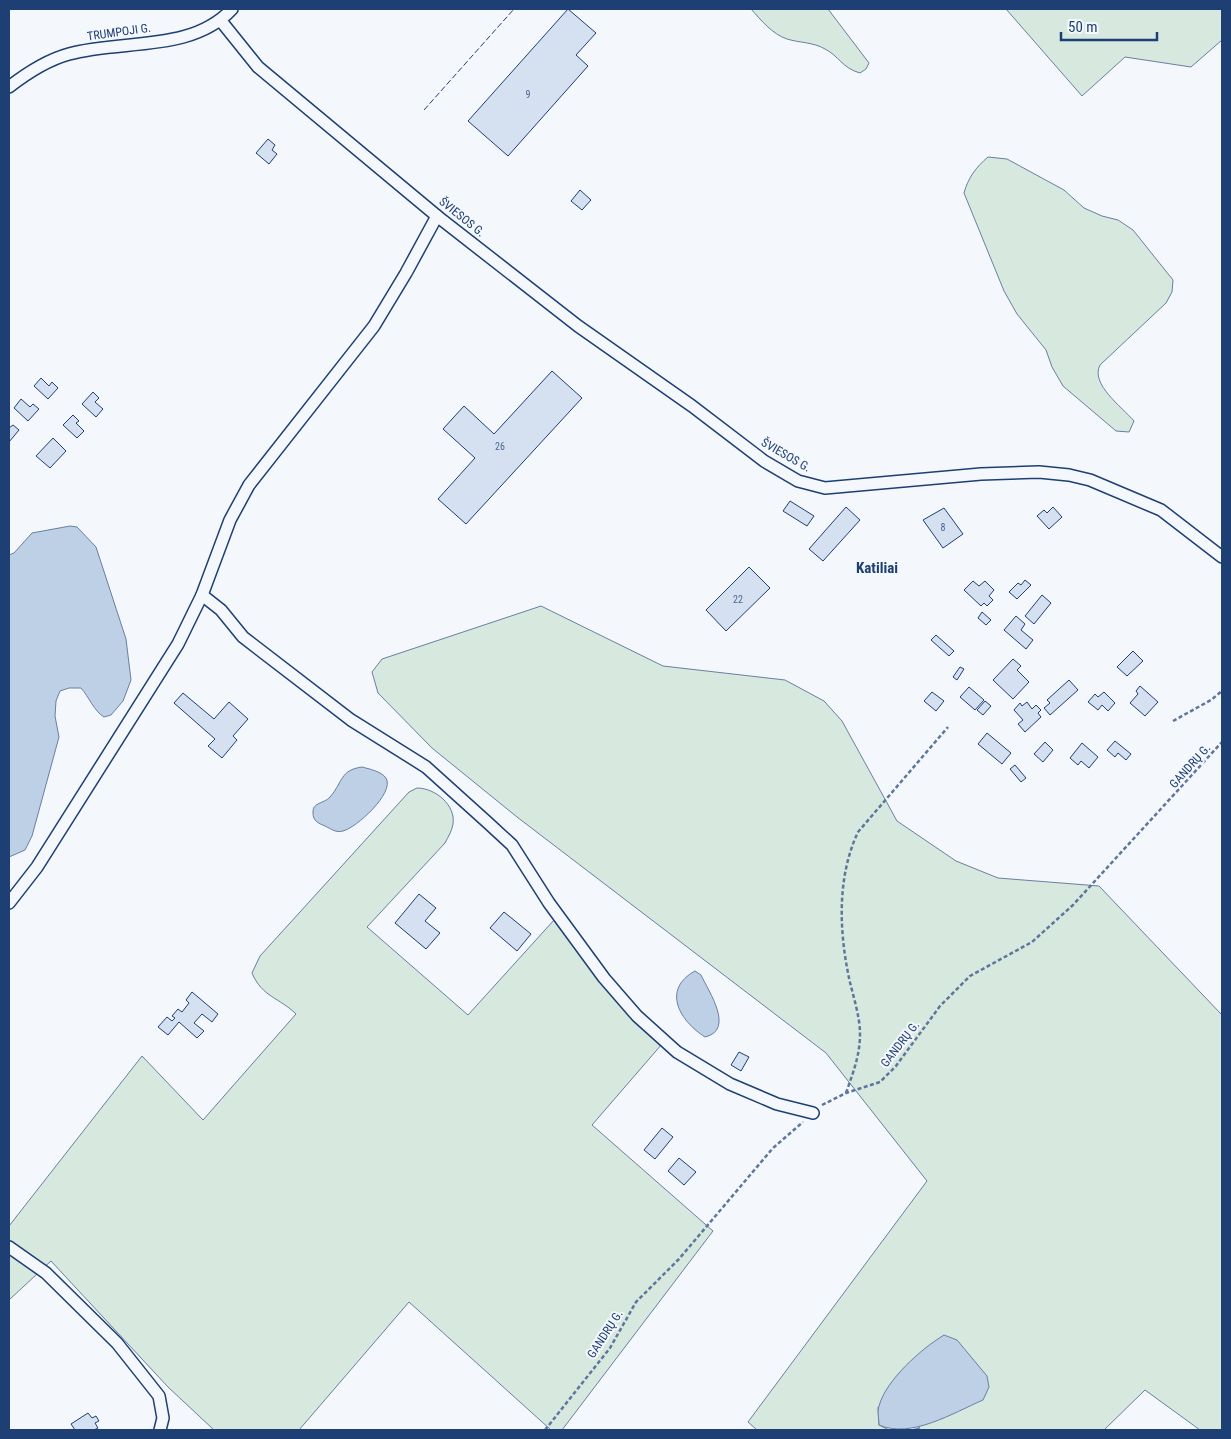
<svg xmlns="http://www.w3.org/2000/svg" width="1231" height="1439" font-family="'Roboto Condensed',sans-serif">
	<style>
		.green { fill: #d7e8df; stroke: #687fa3 }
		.water { fill: #bed0e5; stroke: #687fa3 }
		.building { fill: #d5e0f0; stroke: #1d3f73 }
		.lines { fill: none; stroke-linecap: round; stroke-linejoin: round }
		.street-casing { stroke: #1d3f73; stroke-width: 14 }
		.path { stroke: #5e769c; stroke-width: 2.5; stroke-dasharray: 4 2.5; stroke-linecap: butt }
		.street { stroke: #f4f7fb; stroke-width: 11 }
		.fence { stroke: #1d3f73; stroke-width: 1; stroke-dasharray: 6 2.5; stroke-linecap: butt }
		.labels { text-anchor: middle; stroke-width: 4; stroke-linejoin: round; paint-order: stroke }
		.number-label { font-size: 10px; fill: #4b6792 }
		.street-label { font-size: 12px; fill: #1d3f73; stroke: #f4f7fb }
		.quarter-label { font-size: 15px; font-weight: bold; fill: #1d3f73; stroke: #f4f7fb }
	</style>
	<rect width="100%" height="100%" fill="#f4f7fb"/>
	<g class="green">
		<path d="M751 9H828L869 63 866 69 860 73C842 68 839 56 825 49 813 42 800 43 787 39 772 34 761 20 751 9Z"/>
		<polygon points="1006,9 1222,9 1222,40 1191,67 1125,57 1082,96"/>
		<path d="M988 157 1007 159 1064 190 1084 208 1102 216 1118 220 1133 230 1173 280 1172 292 1166 303 1100 365C1090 384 1122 407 1134 421L1129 432 1116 431 1063 386 1052 367 1046 350 1017 314 1004 291 964 193C968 178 976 167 988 157Z"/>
		<polygon points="541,606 663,666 785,680 824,701 842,721 897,821 956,861 998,878 1099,886 1222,1015 1222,1430 1200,1430 1145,1390 1104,1430 910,1430 920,1428 878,1407 879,1425 889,1430 757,1430 748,1422 927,1181 826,1053 517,817 432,748 378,693 372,672 382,659"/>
		<path d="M417 788C435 788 456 805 453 824 452 831 448 837 445 843L367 927 468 1015 554 920 614 999 662 1044 592 1125 713 1231 562 1430H551L409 1302 299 1430H214L168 1387 51 1261 9 1300V1226L142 1056 203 1120 296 1014C280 998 262 997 252 973L260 956 409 792Z"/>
	</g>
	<g class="water">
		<path d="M70 526 77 527 96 547 126 639 131 680 123 701 111 715 104 717C94 711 89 697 81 688H69L60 691 56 701 55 716 59 737 32 836 25 850 9 857V555L14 553 32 533Z"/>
		<path d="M362 767C369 769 381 771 386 778 395 793 356 828 343 831 336 833 331 829 325 826 318 823 313 821 313 813 312 802 324 804 330 797 343 782 340 770 362 767Z"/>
		<path d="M695 971 701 975C709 992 735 1030 705 1037 680 1021 661 990 695 971Z"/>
		<path d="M944 1335 957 1340 987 1376 989 1387 983 1400C953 1413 911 1439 879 1425 879 1419 877 1411 879 1406 886 1380 921 1349 944 1335Z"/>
	</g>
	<g class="building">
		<polygon points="568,9 596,33 576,55 588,66 508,156 468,121"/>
		<polygon points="268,139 275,145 272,150 277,154 269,164 256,153"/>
		<polygon points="580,190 591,200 582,210 571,201"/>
		<polygon points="552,371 582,398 466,524 438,499 475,458 443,429 464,406 494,434"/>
		<polygon points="41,378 49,386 52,382 58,388 48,399 34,386"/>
		<polygon points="93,392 99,398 95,402 103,409 96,417 82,404"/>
		<polygon points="21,399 30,407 33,404 39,409 28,421 14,408"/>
		<polygon points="73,415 79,421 76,423 84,431 77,438 63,425"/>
		<polygon points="13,425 19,430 9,442 9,428"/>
		<polygon points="53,438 66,451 50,468 36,456"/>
		<polygon points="790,501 814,516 807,526 783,511"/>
		<polygon points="846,507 860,520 823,561 809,549"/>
		<polygon points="1053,507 1062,517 1049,529 1037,516 1044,510 1047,513"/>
		<polygon points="944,508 963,534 943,548 923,520"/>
		<polygon points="749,567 770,588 726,631 706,610"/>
		<polygon points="1025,580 1031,585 1017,599 1009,592 1018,583 1021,585"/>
		<polygon points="973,581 979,586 985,581 994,590 989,596 993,600 987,606 984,603 981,606 964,590"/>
		<polygon points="1042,595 1051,603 1034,624 1025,616"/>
		<polygon points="982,612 991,620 986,625 978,618"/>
		<polygon points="1016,616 1025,624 1021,630 1033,640 1026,649 1004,630"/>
		<polygon points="936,635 954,651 949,656 931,640"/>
		<polygon points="1133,651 1143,661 1127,676 1117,667"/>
		<polygon points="1013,659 1021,666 1017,670 1029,682 1013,699 993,680"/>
		<polygon points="960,667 964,669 957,680 953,677"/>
		<polygon points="1069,680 1078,690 1050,715 1044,708 1050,703 1047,700"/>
		<polygon points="1140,686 1158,702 1145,716 1130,703 1138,694 1136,691"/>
		<polygon points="969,687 984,700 975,710 960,697"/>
		<polygon points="932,692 944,701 936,711 924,701"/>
		<polygon points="1104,692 1115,703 1108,711 1102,705 1098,710 1088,702 1095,694 1098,697"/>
		<polygon points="183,693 214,719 229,702 248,719 233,736 237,740 222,758 208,746 215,739 174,703"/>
		<polygon points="985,701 991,706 983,715 977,710"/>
		<polygon points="1027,702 1032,709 1036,705 1041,710 1038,713 1041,717 1025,732 1018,724 1023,720 1014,710 1020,703 1022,706"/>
		<polygon points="987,733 1011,753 1002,764 978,744"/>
		<polygon points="1115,741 1131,754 1126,760 1118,753 1115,757 1107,750"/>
		<polygon points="1045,742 1053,750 1043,762 1034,754"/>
		<polygon points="1082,743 1098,757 1089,768 1081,761 1078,765 1070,758"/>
		<polygon points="1015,765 1026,778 1021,782 1010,769"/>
		<polygon points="419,894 436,908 425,921 440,933 426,949 395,923"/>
		<polygon points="504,912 531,934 517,951 490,928"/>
		<polygon points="192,992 218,1014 212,1022 202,1014 194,1023 204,1031 197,1038 179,1022 168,1035 158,1027 167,1017 172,1021 175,1018 172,1016 178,1009 182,1012 189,1003 186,1000"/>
		<polygon points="739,1052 749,1057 741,1071 731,1065"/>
		<polygon points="662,1128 673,1137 655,1159 644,1150"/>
		<polygon points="679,1158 696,1172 684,1185 668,1171"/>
		<polygon points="88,1413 92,1418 96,1416 99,1421 95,1423 98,1428 94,1430 75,1430 71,1424"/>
	</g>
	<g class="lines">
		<defs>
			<g id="street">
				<polyline points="221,21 258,67 437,216 578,326 692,406 764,461 798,481 825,488 981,474 1039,472 1069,475 1090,480 1161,510 1222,557"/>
				<path d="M9 87C27 73 47 60 69 54 122 39 191 53 232 9"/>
				<polyline points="202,595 221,610 243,637 351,720 426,767 487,822 512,845 549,903 604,978 637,1016 677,1052 730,1084 777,1104 813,1113"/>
				<polyline points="9,903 37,867 178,644 202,595 230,520 249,485 374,326 406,273 437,216"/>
				<polyline points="9,1247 46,1273 117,1343 159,1396 163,1418 160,1430"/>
			</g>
		</defs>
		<use href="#street" class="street-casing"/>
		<g class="path">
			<polyline points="1173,721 1211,700 1222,691"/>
			<path d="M846 1093C853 1073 860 1055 860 1034 860 1016 853 996 849 978 839 930 837 877 858 832L948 727"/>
			<polyline points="822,1105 846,1093 880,1082 896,1066 940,1006 970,976 1032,942 1073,905 1222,742"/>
			<polyline points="545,1430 610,1348 636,1302 679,1259 773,1148 803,1122"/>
		</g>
		<use href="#street" class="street"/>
		<polyline class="fence" points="424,110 514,9"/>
	</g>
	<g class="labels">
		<g class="number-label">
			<text x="528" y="98">9</text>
			<text x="500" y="450">26</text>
			<text x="943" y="531">8</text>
			<text x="738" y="603">22</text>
		</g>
		<g class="street-label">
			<text transform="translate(119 32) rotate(-8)" y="4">TRUMPOJI G.</text>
			<text transform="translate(462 217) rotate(39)" y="4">ŠVIESOS G.</text>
			<text transform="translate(786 455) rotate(30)" y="4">ŠVIESOS G.</text>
			<text transform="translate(1190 766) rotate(-48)" y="4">GANDRŲ G.</text>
			<text transform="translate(900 1044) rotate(-52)" y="4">GANDRŲ G.</text>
			<text transform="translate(605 1334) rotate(-57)" y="4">GANDRŲ G.</text>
		</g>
		<g class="quarter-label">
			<text x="877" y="573">Katiliai</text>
		</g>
	</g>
	<rect width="1231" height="1439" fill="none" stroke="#1d3f73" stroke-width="20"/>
	<path d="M1061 32v8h96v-8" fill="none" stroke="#1d3f73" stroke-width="2.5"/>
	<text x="1068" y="32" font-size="15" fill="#1d3f73" stroke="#f4f7fb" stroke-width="4" paint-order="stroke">50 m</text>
</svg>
